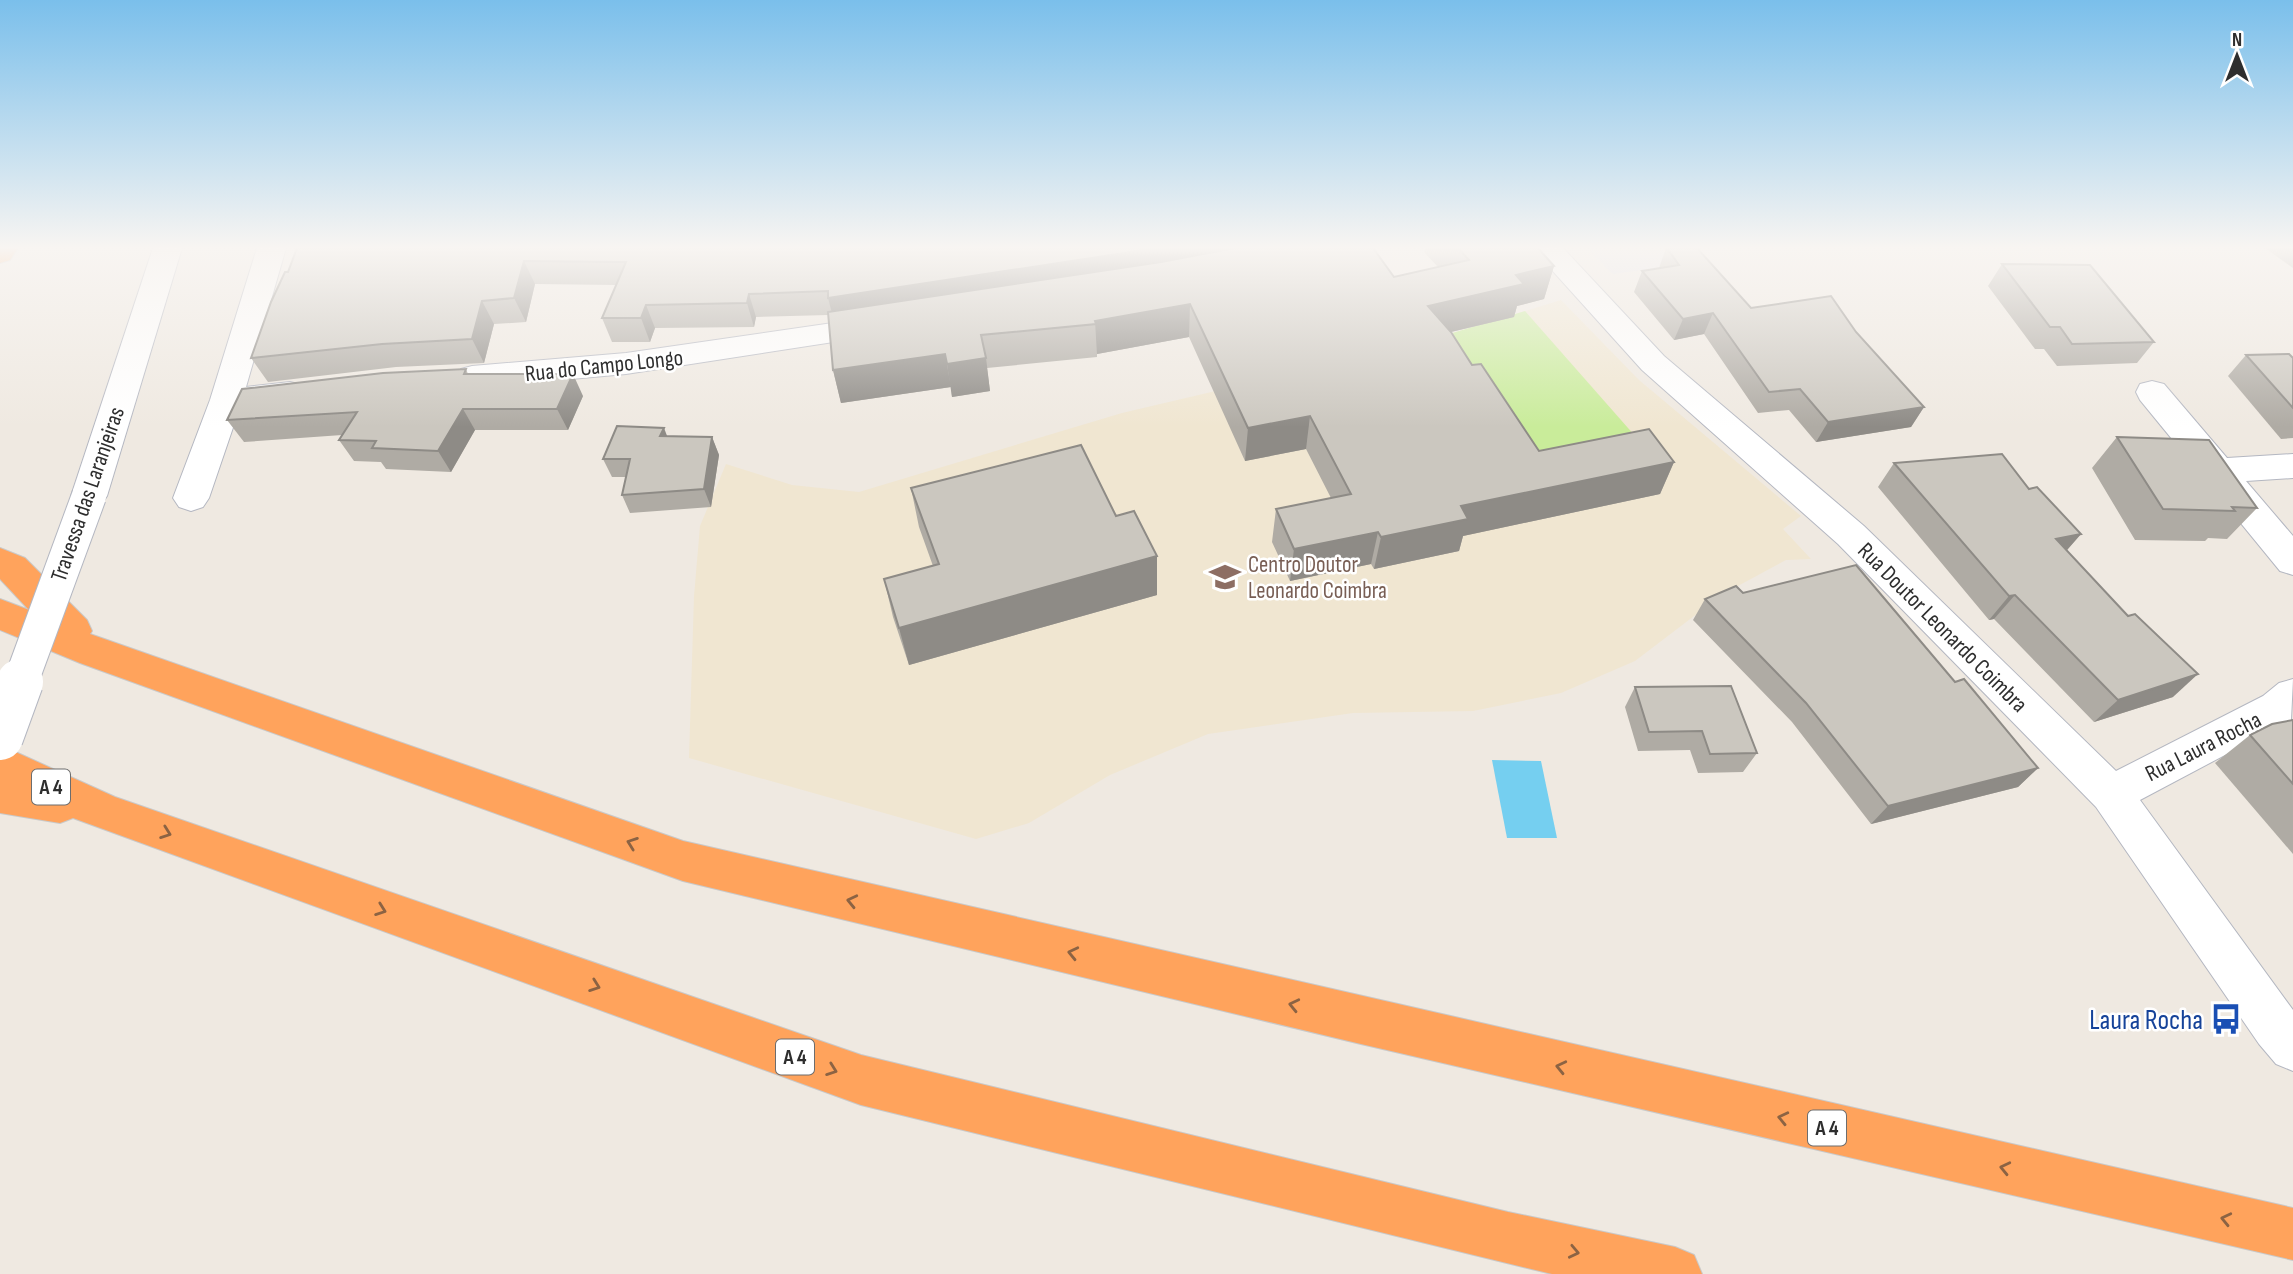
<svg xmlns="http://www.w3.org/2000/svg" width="2293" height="1274" font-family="'Sofia Sans Condensed',sans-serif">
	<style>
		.industrial { fill: #e3e1e8 }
		.education { fill: #f0e6d1 }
		.pitch { fill: #c9ec9a }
		.water { fill: #75cff0 }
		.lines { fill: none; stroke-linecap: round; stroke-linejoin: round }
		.minor-casing { stroke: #b4b7c1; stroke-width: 2 }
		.highway-casing { stroke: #c9c9c9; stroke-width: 2 }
		.minor { fill: #fff; fill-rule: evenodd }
		.highway { fill: #ffa35c; fill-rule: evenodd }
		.minor-bridge-far1-casing { stroke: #b4b7c1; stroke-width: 36; stroke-linecap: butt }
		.minor-bridge-casing { stroke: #b4b7c1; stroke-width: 48; stroke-linecap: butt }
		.minor-bridge-far1 { stroke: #fff; stroke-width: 34 }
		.minor-bridge { stroke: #fff; stroke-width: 46 }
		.wall { fill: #afaba4 }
		.shaded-wall { fill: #8e8b86 }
		.building { fill: #cbc7bf; stroke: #8e8b86; stroke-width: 2 }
		.oneway { stroke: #8c6343 }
		.labels { text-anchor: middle; stroke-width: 5; stroke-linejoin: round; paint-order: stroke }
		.shield { fill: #fff; stroke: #6d6d6d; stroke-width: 2 }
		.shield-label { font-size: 21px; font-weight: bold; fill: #2e2e2e }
		.street-label { font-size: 23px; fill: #2e2e2e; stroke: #fff }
		.education-label { font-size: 23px; fill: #785e54; stroke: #fff; text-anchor: start }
		.near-transit-label { font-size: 28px; fill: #164399; stroke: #fff; text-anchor: end }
	</style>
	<rect width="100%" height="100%" fill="#efe9e1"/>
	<polygon class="industrial" points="1586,248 1658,248 1676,265 1613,274"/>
	<polygon class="education" points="1561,300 1639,380 1801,516 1783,529 1811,559 1786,560 1723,594 1635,661 1561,693 1473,711 1353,713 1208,734 1110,775 1029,823 976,839 689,758 694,596 700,526 726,464 792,485 859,492 1122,413 1425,342"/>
	<polygon class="pitch" points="1525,311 1643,445 1542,472 1436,338"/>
	<polygon class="water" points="1492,760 1541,761 1557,838 1507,838"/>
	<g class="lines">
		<defs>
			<g id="minor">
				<polygon points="153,248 182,248 107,496 101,505 89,509 77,505 71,496"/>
				<polygon points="257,248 286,248 246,387 290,382 302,385 306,393 302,401 239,410 209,498 203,507 191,511 179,507 173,498 210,400"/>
				<polygon points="1532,248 1563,248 1664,356 1864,526 2116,771 2263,696 2279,683 2293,679 2291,720 2140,800 2293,1010 2293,1071 2276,1064 2259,1044 2096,807 1838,544 1642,370"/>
				<polygon points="881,316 892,319 897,326 892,333 626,374 472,388 461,385 456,377 461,369 472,366 626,353"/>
				<polygon points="2152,381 2164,384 2227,458 2293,454 2293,478 2246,481 2293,536 2293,575 2280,571 2140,400 2136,392 2140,384"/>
			</g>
			<g id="highway">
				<polygon points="0,248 18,248 10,260 0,263"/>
				<polygon points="0,548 25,558 87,620 92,631 90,634 683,841 2293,1208 2293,1260 1361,1044 683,881 80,663 0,630 0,599 29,610 0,579"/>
				<polygon points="0,745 115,797 861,1055 1508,1212 1675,1247 1694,1255 1702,1274 1552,1274 861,1105 73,818 60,823 0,813"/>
			</g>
		</defs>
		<use href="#minor" class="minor-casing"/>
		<use href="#highway" class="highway-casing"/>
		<use href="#minor" class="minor"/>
		<use href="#highway" class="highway"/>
		<defs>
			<polyline id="minor-bridge-far1" points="20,684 89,496"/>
			<polyline id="minor-bridge" points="0,737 20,682"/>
		</defs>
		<use href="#minor-bridge-far1" class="minor-bridge-far1-casing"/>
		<use href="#minor-bridge" class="minor-bridge-casing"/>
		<use href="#minor-bridge-far1" class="minor-bridge-far1"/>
		<use href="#minor-bridge" class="minor-bridge"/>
	</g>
	<g class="wall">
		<polygon points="297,248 1394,277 1438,267 1424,252 1425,248 1538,248 1554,266 1544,299 1517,306 1514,317 1451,332 1472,365 1539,451 1674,462 1660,494 1463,536 1459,551 1374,569 1371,564 1290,581 1272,542 1276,509 1331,498 1306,449 1245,461 1189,337 1097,354 1097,357 987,368 990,391 952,397 951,387 841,403 833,370 828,315 756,317 754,327 655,328 650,342 612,342 602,318 616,285 535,284 526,322 494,324 484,363 396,367 268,382 251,358 288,272"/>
		<polygon points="1666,248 1697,248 1751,308 1856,332 1924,407 1911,427 1816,442 1789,410 1758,413 1704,334 1674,340 1634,292 1642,271 1659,268"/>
		<polygon points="2265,248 2293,248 2293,268"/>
		<polygon points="2002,264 2154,342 2137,363 2057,366 2044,349 2035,349 1988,286"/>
		<polygon points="2246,355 2293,358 2293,438 2281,439 2228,376"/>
		<polygon points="466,369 468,374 583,396 568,430 475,430 451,472 386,469 381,462 354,461 339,440 342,435 244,442 227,420"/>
		<polygon points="667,436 712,437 719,455 711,507 630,513 622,495 626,477 612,477 603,459"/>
		<polygon points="2117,437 2257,508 2227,539 2208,538 2205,541 2135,540 2092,468"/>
		<polygon points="1894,463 2029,489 2081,534 2067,550 2173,697 2094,722 1994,619 1989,620 1878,487"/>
		<polygon points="911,488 1116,516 1157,595 909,665 893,617 884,579 933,566 919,527"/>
		<polygon points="1743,593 1955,682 2038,768 2018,787 1871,824 1792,722 1693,620 1705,599"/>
		<polygon points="1635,687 1757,753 1743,772 1698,773 1690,750 1638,751 1625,707"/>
		<polygon points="2293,720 2293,854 2215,763 2250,735"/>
	</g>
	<g class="shaded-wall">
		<polygon points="1157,248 1285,248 834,321 828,298"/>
		<polygon points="524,261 535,284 526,322 514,298"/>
		<polygon points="1554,266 1544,299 1517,306 1514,317 1421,339 1428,306 1516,275"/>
		<polygon points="749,294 756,317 754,327 747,303"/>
		<polygon points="482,301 494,324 484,363 472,339"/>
		<polygon points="1190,304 1189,337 1097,354 1095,321"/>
		<polygon points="646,305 655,328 650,342 641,318"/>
		<polygon points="1713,313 1704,334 1674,340 1683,319"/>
		<polygon points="945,354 951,387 841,403 833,370"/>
		<polygon points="986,358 990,391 952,397 947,364"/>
		<polygon points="573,374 583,396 568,430 557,409"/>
		<polygon points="1924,407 1911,427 1816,442 1828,422"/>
		<polygon points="463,409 475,430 451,472 438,451"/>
		<polygon points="1310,416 1306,449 1245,461 1248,428"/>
		<polygon points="664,428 671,446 660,436"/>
		<polygon points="712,437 719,455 711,507 704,489"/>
		<polygon points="1674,462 1660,494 1463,536 1459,551 1374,569 1381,537 1461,506"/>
		<polygon points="1378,532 1371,564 1290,581 1294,549"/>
		<polygon points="2081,534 2060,558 2056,539"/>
		<polygon points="1157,556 1157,595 909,665 899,628"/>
		<polygon points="2015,595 1994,619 1989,620 2009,596"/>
		<polygon points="2198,674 2173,697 2094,722 2118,700"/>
		<polygon points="2038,768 2018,787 1871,824 1888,806"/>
	</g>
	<g class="building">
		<polygon points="297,248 1157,248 828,298 828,291 749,294 747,303 646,305 641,318 602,318 626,262 524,261 514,298 482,301 472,339 382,344 251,358 271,302 285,272 288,272"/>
		<polygon points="1235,248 1373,248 1394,277 1469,260 1458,248 1538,248 1554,266 1516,275 1524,284 1428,306 1451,332 1472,365 1481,364 1539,451 1649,429 1674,462 1461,506 1468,519 1381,537 1378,532 1294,549 1276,509 1351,494 1310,416 1248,428 1190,304 1095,321 1096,324 981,335 986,358 947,364 945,354 833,370 828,312 1161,262"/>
		<polygon points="1667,248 1697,248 1751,308 1831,296 1856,332 1924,407 1828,422 1800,389 1769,392 1713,313 1683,319 1642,271 1679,265"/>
		<polygon points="2002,264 2090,265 2154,342 2072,344 2060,327 2050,327"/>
		<polygon points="2289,354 2293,358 2293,408 2246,355"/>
		<polygon points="466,369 464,374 573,374 557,409 463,409 438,451 372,448 376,441 339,440 357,412 227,420 242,389 383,373"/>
		<polygon points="617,426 664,428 660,436 712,437 704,489 622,495 630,459 603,459"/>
		<polygon points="2117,437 2209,440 2257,508 2232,507 2235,511 2163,509"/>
		<polygon points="1081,445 1116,516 1134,511 1157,556 899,628 884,579 939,564 911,488"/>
		<polygon points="2002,454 2029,489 2037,487 2081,534 2056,539 2128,616 2135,614 2198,674 2118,700 2015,595 2009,596 1894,463"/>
		<polygon points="1856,565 1955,682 1964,679 2038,768 1888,806 1806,703 1705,599 1736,586 1743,593"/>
		<polygon points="1731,686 1757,753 1710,754 1702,731 1649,732 1635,687"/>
		<polygon points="2293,720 2293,784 2250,735 2272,724"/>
	</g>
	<defs><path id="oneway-chevron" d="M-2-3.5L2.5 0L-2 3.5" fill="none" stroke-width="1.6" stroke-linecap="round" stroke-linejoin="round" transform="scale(1.75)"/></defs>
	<g class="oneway">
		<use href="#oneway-chevron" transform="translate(166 833) rotate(20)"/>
		<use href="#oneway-chevron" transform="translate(632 843) rotate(-160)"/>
		<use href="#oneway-chevron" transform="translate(852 901) rotate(-167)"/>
		<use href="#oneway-chevron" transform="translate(381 910) rotate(20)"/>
		<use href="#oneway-chevron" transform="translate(1073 953) rotate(-167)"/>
		<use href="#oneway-chevron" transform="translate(595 986) rotate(20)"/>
		<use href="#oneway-chevron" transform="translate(1294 1005) rotate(-167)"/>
		<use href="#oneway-chevron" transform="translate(1561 1067) rotate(-167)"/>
		<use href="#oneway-chevron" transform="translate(832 1070) rotate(20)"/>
		<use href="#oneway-chevron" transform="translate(1783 1118) rotate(-167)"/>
		<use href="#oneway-chevron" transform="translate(2005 1168) rotate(-167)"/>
		<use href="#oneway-chevron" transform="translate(2226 1219) rotate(-167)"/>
		<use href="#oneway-chevron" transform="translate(1574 1252) rotate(12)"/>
	</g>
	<linearGradient id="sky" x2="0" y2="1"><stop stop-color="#7abfeb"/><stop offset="0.58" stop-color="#f8f5f2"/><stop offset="1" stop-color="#f8f5f2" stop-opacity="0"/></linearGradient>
	<rect width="2293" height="427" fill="url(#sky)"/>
	<defs>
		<symbol id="school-bare" viewBox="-9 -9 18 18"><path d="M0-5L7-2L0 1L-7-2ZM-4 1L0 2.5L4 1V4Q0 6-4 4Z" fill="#8d6e63" stroke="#fff" stroke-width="2.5" paint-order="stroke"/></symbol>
		<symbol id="bus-bare" viewBox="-9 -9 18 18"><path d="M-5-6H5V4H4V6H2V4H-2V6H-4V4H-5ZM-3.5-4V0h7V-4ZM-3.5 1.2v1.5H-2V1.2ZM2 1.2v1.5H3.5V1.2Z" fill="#1a4fb4" stroke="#fff" stroke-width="2.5" paint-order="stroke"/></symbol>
	</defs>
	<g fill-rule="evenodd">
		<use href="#school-bare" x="1203" y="555" width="44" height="44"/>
		<use href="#bus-bare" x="2204" y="997" width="44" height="44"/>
	</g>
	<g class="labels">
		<g class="shield">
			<rect x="32" y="769.5" width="38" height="35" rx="5"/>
			<rect x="776" y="1039.5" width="38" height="35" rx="5"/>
			<rect x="1808" y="1110.5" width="38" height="35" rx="5"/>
		</g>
		<g class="shield-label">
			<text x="51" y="794">A 4</text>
			<text x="795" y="1064">A 4</text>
			<text x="1827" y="1135">A 4</text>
		</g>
		<g class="street-label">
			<text transform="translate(604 365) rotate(-6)" y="8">Rua do Campo Longo</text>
			<text transform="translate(87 494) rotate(-71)" y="8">Travessa das Laranjeiras</text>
			<text transform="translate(1943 627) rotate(45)" y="8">Rua Doutor Leonardo Coimbra</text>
			<text transform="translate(2203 746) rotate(-27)" y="8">Rua Laura Rocha</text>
		</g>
		<g class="education-label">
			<text x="1248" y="572">Centro Doutor<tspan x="1248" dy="26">Leonardo Coimbra</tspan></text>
		</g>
		<g class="near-transit-label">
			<text x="2203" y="1029">Laura Rocha</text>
		</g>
	</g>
	<g transform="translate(2237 56)" stroke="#ffffff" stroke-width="5" paint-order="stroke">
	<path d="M0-5L12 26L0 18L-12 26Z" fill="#2e2e2e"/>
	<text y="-10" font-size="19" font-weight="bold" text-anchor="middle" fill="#2e2e2e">N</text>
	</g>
</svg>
